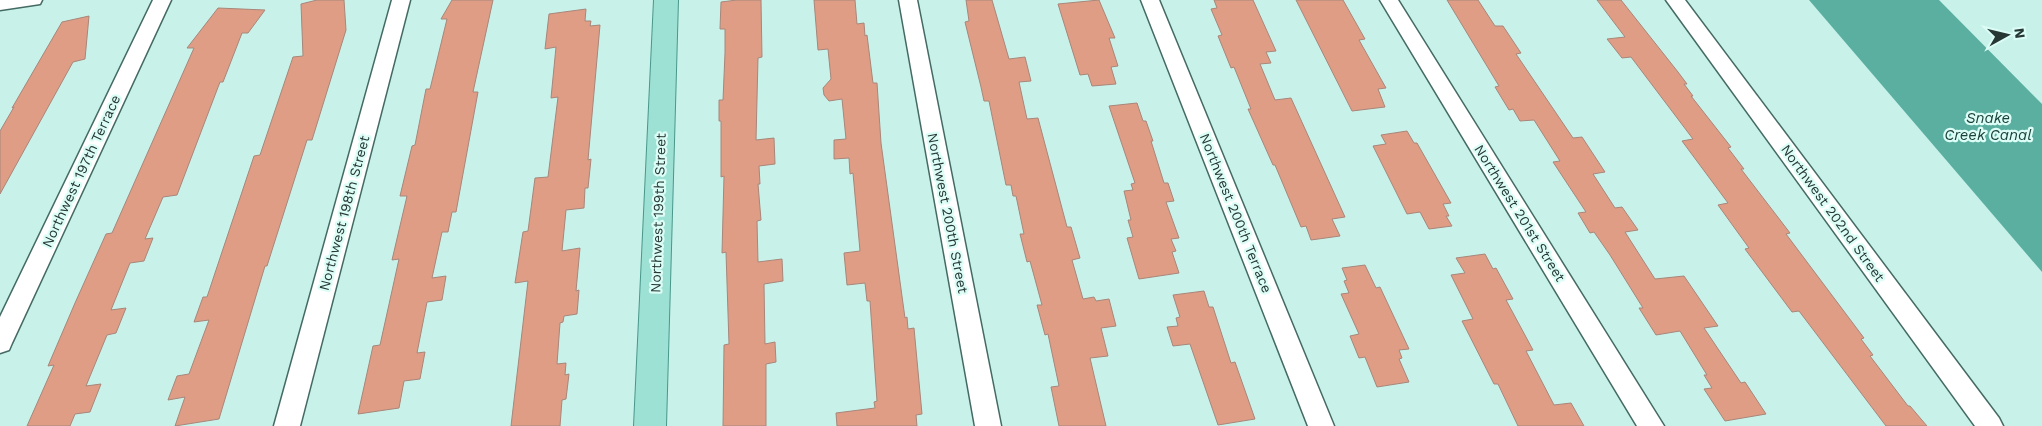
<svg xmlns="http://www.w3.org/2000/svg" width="2042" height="426" font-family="'Work Sans',sans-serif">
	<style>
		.water { fill: #5aafa0 }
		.building { fill: #df9d86; stroke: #a8867a }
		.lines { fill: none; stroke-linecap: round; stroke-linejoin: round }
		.street-casing { stroke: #446a63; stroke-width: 3 }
		.primary-casing { stroke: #49978a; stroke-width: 2 }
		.street { fill: #fff; fill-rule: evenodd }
		.primary { fill: #9de0d4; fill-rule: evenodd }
		.labels { text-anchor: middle; stroke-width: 4.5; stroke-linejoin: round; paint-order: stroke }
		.street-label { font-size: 14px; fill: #263734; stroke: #dbfdf6 }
		.water-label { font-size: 15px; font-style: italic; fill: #1a413a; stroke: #dbfdf6 }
	</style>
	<rect width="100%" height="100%" fill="#c8f2e9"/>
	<polygon class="water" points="1809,0 1939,0 2042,104 2042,272"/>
	<g class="building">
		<polygon points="317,0 344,0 346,30 312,140 307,140 267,266 265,266 219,419 175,426 185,397 168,400 177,376 189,374 209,320 194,322 203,297 207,297 254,156 260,155 293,57 303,56 301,4"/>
		<polygon points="452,0 493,0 473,92 478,92 456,212 452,212 448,232 442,232 432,278 446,276 442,300 427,302 417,353 425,352 420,379 404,381 399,408 358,414 373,346 380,345 399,259 392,260 407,196 400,196 412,146 415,145 426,89 430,89 447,19 441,19"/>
		<polygon points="737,0 761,0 762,57 758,58 756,140 774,138 775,164 759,166 760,184 758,184 761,220 757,221 758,262 782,259 783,281 764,284 765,344 775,342 776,362 766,364 766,426 723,426 724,345 729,344 726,252 722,253 724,176 721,177 721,121 719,121 719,100 723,100 725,53 725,29 720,29 721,2"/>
		<polygon points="814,0 855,0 857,24 864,23 865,36 867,35 873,83 877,83 881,143 905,318 907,317 908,329 914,328 922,414 916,415 917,426 837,426 836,413 875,408 874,402 877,401 870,301 867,301 865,283 847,285 844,253 860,251 853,173 850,174 849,158 834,159 834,140 846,139 842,99 829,101 824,95 823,88 831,79 828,49 818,50"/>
		<polygon points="966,0 992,0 1009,59 1025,57 1031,81 1019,82 1027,119 1038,118 1067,227 1071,227 1080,258 1072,260 1083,299 1094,297 1096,301 1109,299 1116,326 1101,328 1108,356 1090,358 1106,426 1059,426 1051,387 1059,386 1048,334 1045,335 1037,305 1042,305 1030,261 1027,262 1020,234 1024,234 1016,196 1013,196 1011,185 1006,185 989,101 984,101 981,87 965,22 969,21"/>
		<polygon points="1099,0 1115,38 1109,38 1118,66 1111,67 1116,84 1092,86 1088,74 1080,75 1058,4"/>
		<polygon points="1214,0 1253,0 1276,51 1266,52 1271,63 1260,64 1275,100 1291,98 1345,217 1332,219 1340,236 1311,240 1306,226 1301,227 1275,165 1273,165 1248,109 1251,109 1234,67 1231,68 1218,36 1222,35 1211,9 1217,8"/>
		<polygon points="1296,0 1343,0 1365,39 1359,40 1386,88 1378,89 1385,107 1352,111"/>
		<polygon points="1447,0 1478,0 1495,26 1503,26 1521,53 1516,54 1573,138 1582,137 1605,172 1593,174 1615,208 1622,207 1638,230 1625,232 1655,279 1684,276 1718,326 1704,328 1741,383 1745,382 1766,414 1725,421 1704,389 1712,388 1704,375 1707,375 1680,331 1656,335 1639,308 1643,308 1610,255 1594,232 1590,233 1578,213 1586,212 1553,162 1560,161 1534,120 1520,121 1513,109 1509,110 1495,87 1499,86"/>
		<polygon points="1597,0 1621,0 1678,72 1687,84 1684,84 1693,96 1691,96 1731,147 1728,148 1744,169 1741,169 1790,233 1786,234 1864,338 1861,339 1873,355 1870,356 1908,406 1910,406 1927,426 1886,426 1799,311 1792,312 1745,249 1749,248 1718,205 1728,203 1682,141 1693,139 1631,57 1622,58 1607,39 1625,37"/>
		<polygon points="218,8 265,10 248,33 242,33 223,82 220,82 177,195 163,197 145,239 153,238 144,261 130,263 111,310 126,308 116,333 107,335 86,386 101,384 90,412 75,414 70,426 27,426 54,365 48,366 75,303 106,234 112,233 194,48 187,48"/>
		<polygon points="586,9 585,21 591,21 590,26 600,25 588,160 591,159 588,188 585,188 584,208 566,210 562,251 580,248 576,291 579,290 577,314 564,316 563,322 560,323 557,364 566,363 565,375 569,374 566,399 562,400 560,426 511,426 528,281 515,283 523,232 528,231 535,178 548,177 558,97 551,98 556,47 545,49 549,14"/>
		<polygon points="89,16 85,59 73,62 0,194 0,131 14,107 12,108 62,22"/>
		<polygon points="1137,103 1143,121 1146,121 1153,141 1151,141 1164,183 1168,183 1174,201 1166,202 1179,238 1171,239 1176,251 1172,252 1179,273 1139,279 1127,238 1133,237 1128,220 1131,220 1124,191 1133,190 1131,184 1135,183 1109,106"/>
		<polygon points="1407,131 1414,143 1417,143 1451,203 1443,204 1449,216 1446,216 1452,226 1429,229 1420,212 1407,214 1373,146 1386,144 1381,135"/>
		<polygon points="1485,254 1493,269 1496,268 1513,299 1506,300 1533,350 1526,351 1554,405 1571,403 1584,426 1518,426 1498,384 1494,384 1462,321 1473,319 1451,275 1465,273 1456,258"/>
		<polygon points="1365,265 1376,288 1380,287 1409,349 1399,350 1402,358 1399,359 1409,382 1377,387 1365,357 1359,358 1350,336 1359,334 1341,294 1349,293 1344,281 1347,280 1342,268"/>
		<polygon points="1204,291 1209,307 1213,307 1231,363 1235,362 1255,419 1218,425 1190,344 1173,346 1167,327 1178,326 1176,318 1180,317 1173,295"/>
	</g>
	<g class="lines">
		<defs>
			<g id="street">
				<polygon points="0,0 42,0 40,4 0,10"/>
				<polygon points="153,0 171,0 12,343 9,350 0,353 0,317"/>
				<polygon points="392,0 410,0 300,426 274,426"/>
				<polygon points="899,0 917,0 1001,426 975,426"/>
				<polygon points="1141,0 1159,0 1334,426 1308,426"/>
				<polygon points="1380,0 1398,0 1664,426 1637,426"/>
				<polygon points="1666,0 1685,0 1999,418 2003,426 1975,426"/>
			</g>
			<polygon id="primary" points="654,0 678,0 666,426 634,426"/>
		</defs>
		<use href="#street" class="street-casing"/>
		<use href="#primary" class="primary-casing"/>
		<use href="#street" class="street"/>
		<use href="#primary" class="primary"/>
	</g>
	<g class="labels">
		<g class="street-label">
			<text transform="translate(81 171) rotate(-65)" y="5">Northwest 197th Terrace</text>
			<text transform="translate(344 213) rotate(-75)" y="5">Northwest 198th Street</text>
			<text transform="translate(658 213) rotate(-88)" y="5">Northwest 199th Street</text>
			<text transform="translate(948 213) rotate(79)" y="5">Northwest 200th Street</text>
			<text transform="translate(1236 213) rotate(68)" y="5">Northwest 200th Terrace</text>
			<text transform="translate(1520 213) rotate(58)" y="5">Northwest 201st Street</text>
			<text transform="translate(1833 213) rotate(54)" y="5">Northwest 202nd Street</text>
		</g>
		<g class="water-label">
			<text x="1988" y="123">Snake<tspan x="1988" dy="17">Creek Canal</tspan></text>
		</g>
	</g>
	<g transform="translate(2007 35) rotate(82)" stroke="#dbfdf6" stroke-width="4" paint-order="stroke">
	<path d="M0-4L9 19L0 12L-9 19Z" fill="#263734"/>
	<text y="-8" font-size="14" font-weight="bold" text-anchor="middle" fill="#263734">N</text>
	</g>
</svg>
